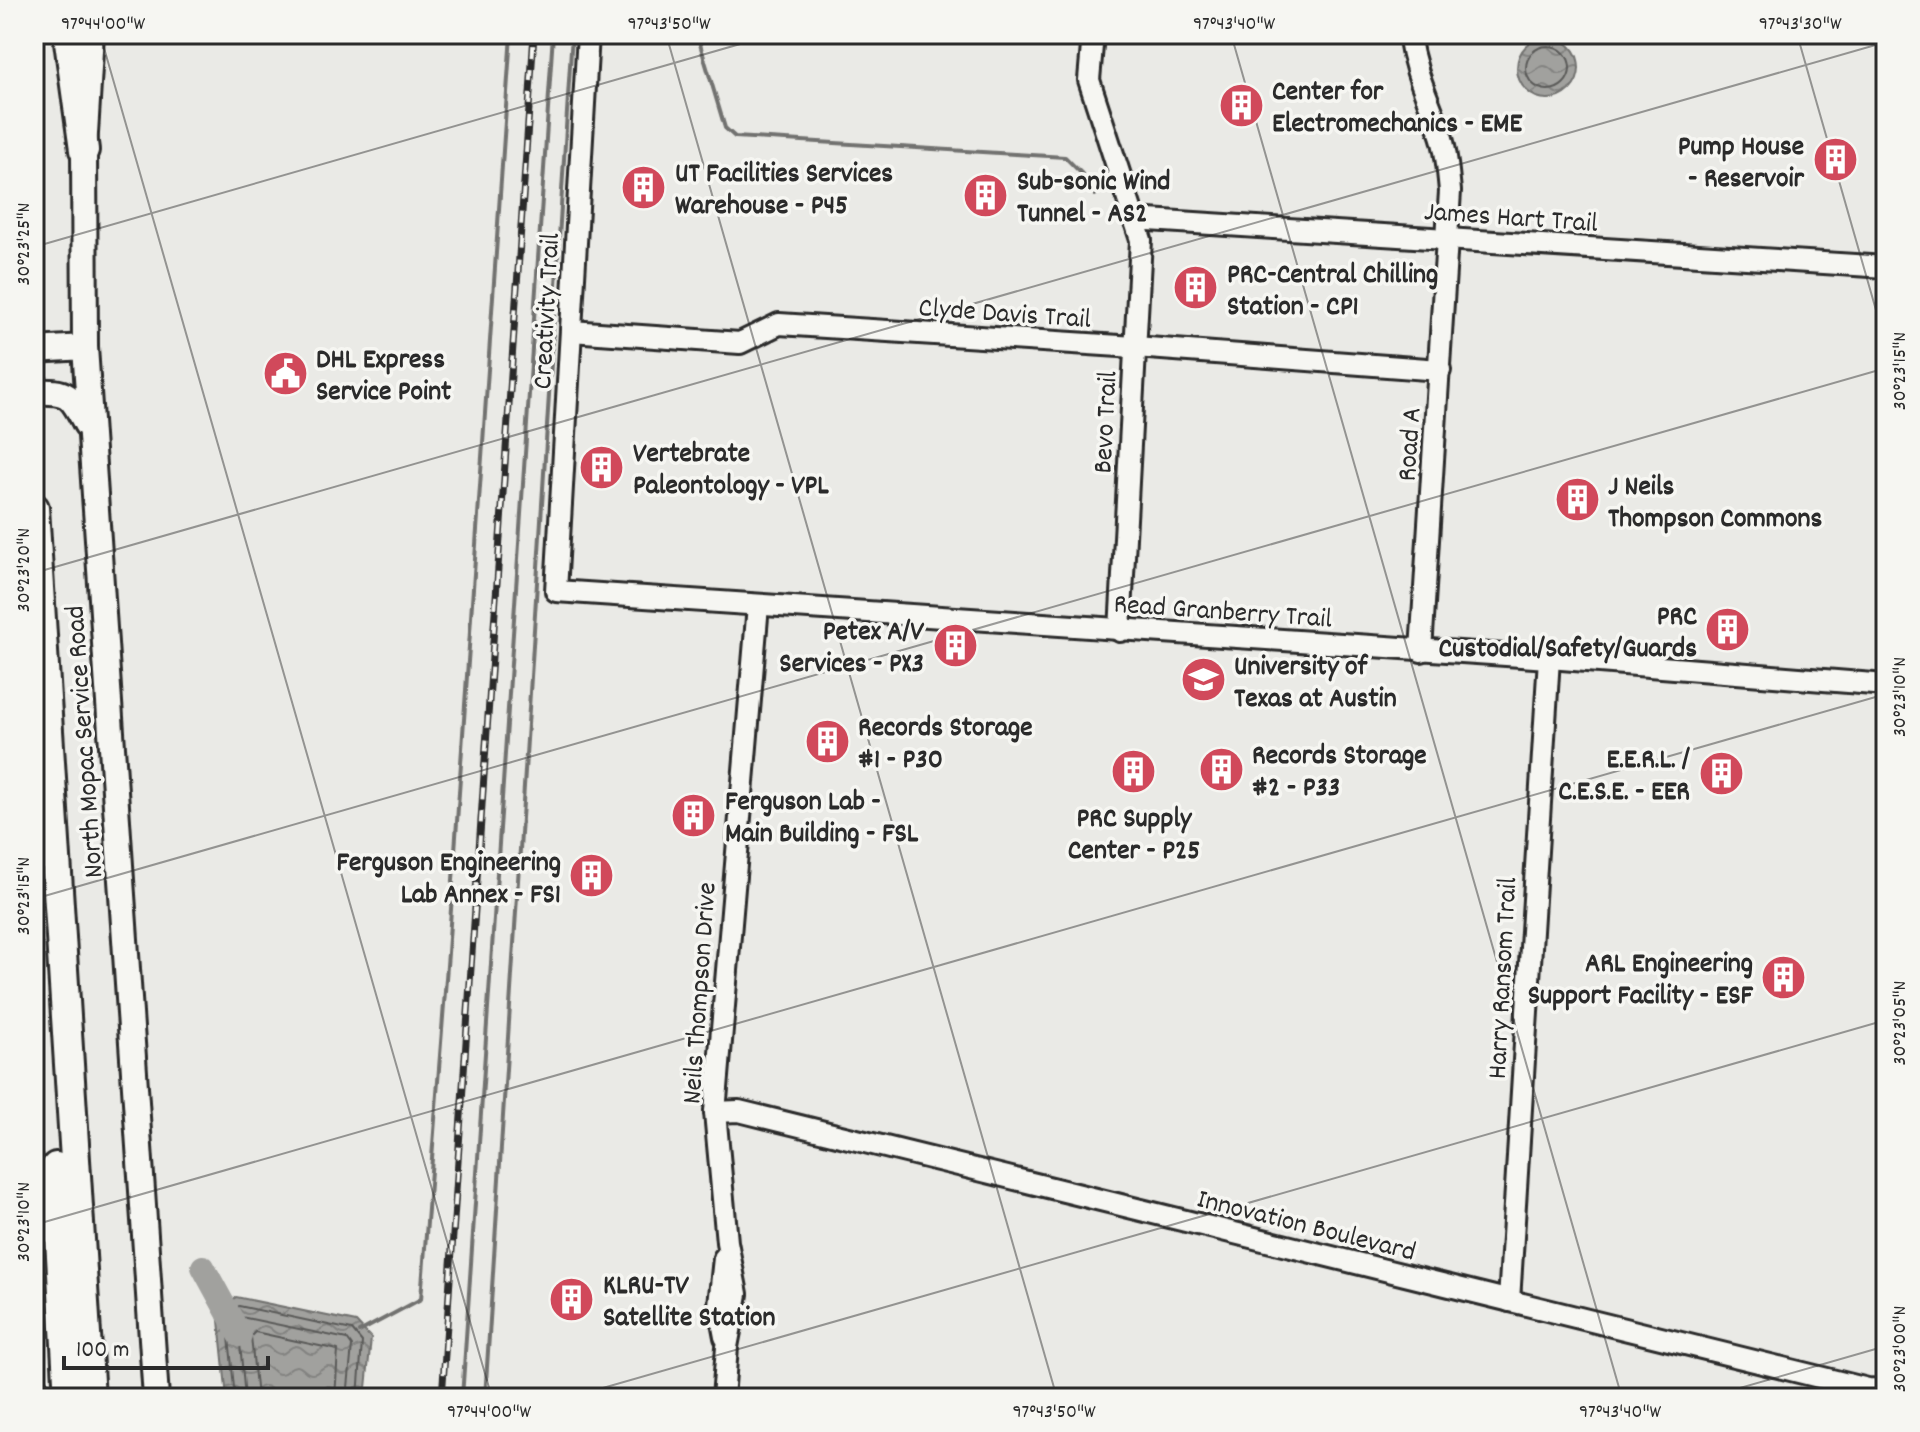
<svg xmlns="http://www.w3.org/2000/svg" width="1920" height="1432" font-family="Dekko,sans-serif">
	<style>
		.water { fill: url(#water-waves); stroke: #727270; stroke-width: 2 }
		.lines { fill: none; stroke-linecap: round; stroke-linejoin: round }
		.shore { stroke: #5a5a59; stroke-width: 2 }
		.stream { stroke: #727270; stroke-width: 4 }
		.river { stroke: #a1a19e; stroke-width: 24 }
		.minor-casing { stroke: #2b2b2b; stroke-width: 26 }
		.major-casing { stroke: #2b2b2b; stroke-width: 30 }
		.highway-casing { stroke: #2b2b2b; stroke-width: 34 }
		.minor { stroke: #f6f6f2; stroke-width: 20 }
		.major { stroke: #f6f6f2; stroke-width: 24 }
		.highway { stroke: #f6f6f2; stroke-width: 28 }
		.rail-casing { stroke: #2b2b2b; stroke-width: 7 }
		.rail { stroke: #f6f6f2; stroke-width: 4; stroke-dasharray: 12; stroke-linecap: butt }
		.ticks { fill: none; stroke: #2b2b2b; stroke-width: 2; stroke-opacity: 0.45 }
		.labels { text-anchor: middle; stroke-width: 7; stroke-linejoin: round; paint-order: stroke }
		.poi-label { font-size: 28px; font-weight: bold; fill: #2b2b2b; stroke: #f6f6f2; text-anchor: start }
		.street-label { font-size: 28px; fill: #2b2b2b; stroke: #f6f6f2 }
		.neatline { fill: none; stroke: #2b2b2b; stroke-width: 3 }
		.ticks-label { font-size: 20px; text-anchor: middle; fill: #2b2b2b }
	</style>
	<defs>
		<pattern id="water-waves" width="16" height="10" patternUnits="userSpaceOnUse" patternTransform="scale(2)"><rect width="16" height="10" fill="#a1a19e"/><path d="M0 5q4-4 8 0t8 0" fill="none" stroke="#838381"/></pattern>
	</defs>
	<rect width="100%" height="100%" fill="#eaeae6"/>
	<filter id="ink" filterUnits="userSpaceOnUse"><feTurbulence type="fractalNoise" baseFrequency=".0125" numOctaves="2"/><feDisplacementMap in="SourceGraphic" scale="16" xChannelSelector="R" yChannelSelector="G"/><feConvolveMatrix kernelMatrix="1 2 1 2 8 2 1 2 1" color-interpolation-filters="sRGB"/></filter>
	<g filter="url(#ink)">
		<g class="water">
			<circle cx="1548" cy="68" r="31"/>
			<polygon points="236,1297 356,1322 371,1338 365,1398 227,1398 218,1311"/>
		</g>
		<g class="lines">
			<g class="shore">
				<circle cx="1548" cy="68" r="22"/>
				<polyline points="235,1398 227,1316 239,1306 352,1330 362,1342 358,1398"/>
				<polyline points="245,1398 238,1321 241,1317 347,1339 352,1346 347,1398"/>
				<polyline points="257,1398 251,1336 255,1332 338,1350 335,1398"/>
			</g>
			<g class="stream">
				<polyline points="697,34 725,128 735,137 1065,157 1082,174 1095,195"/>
				<polyline points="359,1332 421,1299 448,953 511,34"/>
				<polyline points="462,1398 553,34"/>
				<polyline points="485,1398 572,34"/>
			</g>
			<polyline class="river" points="203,1267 240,1335"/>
			<defs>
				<g id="minor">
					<polyline points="588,34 556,591 1549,658 1886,685"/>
					<polyline points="1093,34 1089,80 1141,240 1120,631"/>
					<path d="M1409 34C1415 75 1428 97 1441 135 1447 153 1448 172 1450 191L1421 651"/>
					<polyline points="1133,219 1886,267"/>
					<polyline points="571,331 740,343 779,324 1135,347 1440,370"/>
					<polyline points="715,1112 739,1111 1868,1389 1886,1390"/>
					<polyline points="724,1258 719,1305 725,1337"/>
					<polyline points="1509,1301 1549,658"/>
					<polyline points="723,1398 727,1347 737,1294 727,1242 715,1112 758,605"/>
				</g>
				<g id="major">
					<polyline points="91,34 84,150 85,347 156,1398"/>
					<polyline points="34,350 85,347"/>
					<path d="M34 392C68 390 71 395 86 424"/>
				</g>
				<g id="highway">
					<polyline points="68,34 84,150"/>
					<polyline points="34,508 90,1398"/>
					<polyline points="56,1167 69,1398"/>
					<polyline points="34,1390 34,1398"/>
				</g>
			</defs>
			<use href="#minor" class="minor-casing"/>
			<use href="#major" class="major-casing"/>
			<use href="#highway" class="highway-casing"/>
			<use href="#minor" class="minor"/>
			<use href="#major" class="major"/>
			<use href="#highway" class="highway"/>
			<defs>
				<polyline id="rail" points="442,1398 534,34"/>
			</defs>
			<use href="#rail" class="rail-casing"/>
			<use href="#rail" class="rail"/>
		</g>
	</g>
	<path class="ticks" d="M100 34 492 1398M666 34 1057 1398M1231 34 1622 1398M1797 34 1886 345M34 247 775 34M34 573 1886 42M34 899 1886 368M34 1225 1886 694M568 1398 1886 1020M1705 1398 1886 1346"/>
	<defs>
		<symbol id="building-disc" viewBox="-11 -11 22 22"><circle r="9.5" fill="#d1495b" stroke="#f6f6f2"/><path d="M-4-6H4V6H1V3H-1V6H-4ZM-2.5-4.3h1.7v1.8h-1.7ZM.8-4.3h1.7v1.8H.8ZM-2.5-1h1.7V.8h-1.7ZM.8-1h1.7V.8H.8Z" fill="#fff"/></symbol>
		<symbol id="civic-disc" viewBox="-11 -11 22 22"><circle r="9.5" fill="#d1495b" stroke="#f6f6f2"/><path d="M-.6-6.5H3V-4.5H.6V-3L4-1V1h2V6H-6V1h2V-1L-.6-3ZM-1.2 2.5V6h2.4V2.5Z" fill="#fff"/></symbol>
		<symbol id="university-disc" viewBox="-11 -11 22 22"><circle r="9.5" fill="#d1495b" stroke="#f6f6f2"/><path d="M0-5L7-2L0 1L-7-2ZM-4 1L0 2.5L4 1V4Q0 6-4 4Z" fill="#fff"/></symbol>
	</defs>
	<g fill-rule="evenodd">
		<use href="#building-disc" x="1216" y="80" width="51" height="51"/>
		<use href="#building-disc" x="1810" y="134" width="51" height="51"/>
		<use href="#building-disc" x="618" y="162" width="51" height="51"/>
		<use href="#building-disc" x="960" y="170" width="51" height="51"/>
		<use href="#building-disc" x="1170" y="262" width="51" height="51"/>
		<use href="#civic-disc" x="260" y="348" width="51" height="51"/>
		<use href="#building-disc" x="576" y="442" width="51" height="51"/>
		<use href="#building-disc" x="1552" y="474" width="51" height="51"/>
		<use href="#building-disc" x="1702" y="604" width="51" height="51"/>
		<use href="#building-disc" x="930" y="620" width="51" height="51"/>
		<use href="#university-disc" x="1178" y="654" width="51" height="51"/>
		<use href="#building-disc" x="802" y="716" width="51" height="51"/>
		<use href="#building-disc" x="1196" y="744" width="51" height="51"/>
		<use href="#building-disc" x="1108" y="746" width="51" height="51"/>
		<use href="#building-disc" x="1696" y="748" width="51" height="51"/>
		<use href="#building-disc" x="668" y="790" width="51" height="51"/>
		<use href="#building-disc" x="566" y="850" width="51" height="51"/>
		<use href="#building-disc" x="1758" y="952" width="51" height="51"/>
		<use href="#building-disc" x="546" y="1274" width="51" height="51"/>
	</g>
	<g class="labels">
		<g class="poi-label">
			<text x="1272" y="99">Center for<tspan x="1272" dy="32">Electromechanics - EME</tspan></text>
			<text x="1804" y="154" text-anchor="end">Pump House<tspan x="1804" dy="32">- Reservoir</tspan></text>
			<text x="675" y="181">UT Facilities Services<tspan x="675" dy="32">Warehouse - P45</tspan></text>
			<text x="1017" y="189">Sub-sonic Wind<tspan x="1017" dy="32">Tunnel - AS2</tspan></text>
			<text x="1227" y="282">PRC-Central Chilling<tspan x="1227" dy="32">Station - CP1</tspan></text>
			<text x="316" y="367">DHL Express<tspan x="316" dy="32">Service Point</tspan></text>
			<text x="633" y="461">Vertebrate<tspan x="633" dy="32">Paleontology - VPL</tspan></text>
			<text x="1608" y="494">J Neils<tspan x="1608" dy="32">Thompson Commons</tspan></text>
			<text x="1697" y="624" text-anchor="end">PRC<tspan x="1697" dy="32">Custodial/Safety/Guards</tspan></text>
			<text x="924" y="639" text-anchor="end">Petex A/V<tspan x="924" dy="32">Services - PX3</tspan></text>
			<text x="1234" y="674">University of<tspan x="1234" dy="32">Texas at Austin</tspan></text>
			<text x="858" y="735">Records Storage<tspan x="858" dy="32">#1 - P30</tspan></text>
			<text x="1252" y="763">Records Storage<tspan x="1252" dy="32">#2 - P33</tspan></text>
			<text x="1690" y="767" text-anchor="end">E.E.R.L. /<tspan x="1690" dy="32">C.E.S.E. - EER</tspan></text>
			<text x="725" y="809">Ferguson Lab -<tspan x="725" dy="32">Main Building - FSL</tspan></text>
			<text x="1134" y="826" text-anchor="middle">PRC Supply<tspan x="1134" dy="32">Center - P25</tspan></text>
			<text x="561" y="870" text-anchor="end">Ferguson Engineering<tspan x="561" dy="32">Lab Annex - FS1</tspan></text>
			<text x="1753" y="971" text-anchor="end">ARL Engineering<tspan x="1753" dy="32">Support Facility - ESF</tspan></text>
			<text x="603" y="1293">KLRU-TV<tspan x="603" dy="32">Satellite Station</tspan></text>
		</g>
		<g class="street-label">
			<text transform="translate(1511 215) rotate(4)" y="10">James Hart Trail</text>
			<text transform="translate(544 311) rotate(-87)" y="10">Creativity Trail</text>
			<text transform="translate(1005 311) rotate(4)" y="10">Clyde Davis Trail</text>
			<text transform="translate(1103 422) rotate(-87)" y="10">Bevo Trail</text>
			<text transform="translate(1407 444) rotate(-86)" y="10">Road A</text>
			<text transform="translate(1223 609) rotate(4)" y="10">Read Granberry Trail</text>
			<text transform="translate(82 742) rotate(-94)" y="10">North Mopac Service Road</text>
			<text transform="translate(1500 978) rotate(-87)" y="10">Harry Ransom Trail</text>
			<text transform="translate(697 993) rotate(-86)" y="10">Neils Thompson Drive</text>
			<text transform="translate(1307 1223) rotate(14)" y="10">Innovation Boulevard</text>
		</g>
	</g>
	<rect width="1920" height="1432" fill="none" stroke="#f6f6f2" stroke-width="88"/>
	<path d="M64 1356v12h204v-12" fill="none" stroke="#2b2b2b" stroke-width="4"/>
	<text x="76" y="1356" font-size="24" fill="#2b2b2b" stroke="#f6f6f2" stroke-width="6" paint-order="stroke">100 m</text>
	<rect x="44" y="44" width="1832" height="1344" class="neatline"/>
	<g class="ticks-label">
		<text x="103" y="29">97°44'00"W</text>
		<text x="669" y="29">97°43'50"W</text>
		<text x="1234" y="29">97°43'40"W</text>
		<text x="1800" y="29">97°43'30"W</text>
		<text transform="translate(22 244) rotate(-90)" y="7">30°23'25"N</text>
		<text transform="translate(1898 371) rotate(-90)" y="7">30°23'15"N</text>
		<text transform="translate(22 570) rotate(-90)" y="7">30°23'20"N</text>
		<text transform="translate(1898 697) rotate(-90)" y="7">30°23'10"N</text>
		<text transform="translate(22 896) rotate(-90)" y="7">30°23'15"N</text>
		<text transform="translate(1898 1023) rotate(-90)" y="7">30°23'05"N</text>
		<text transform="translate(22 1222) rotate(-90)" y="7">30°23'10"N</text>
		<text transform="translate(1898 1349) rotate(-90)" y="7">30°23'00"N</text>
		<text x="489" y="1417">97°44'00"W</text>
		<text x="1054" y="1417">97°43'50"W</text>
		<text x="1620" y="1417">97°43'40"W</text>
	</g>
</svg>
